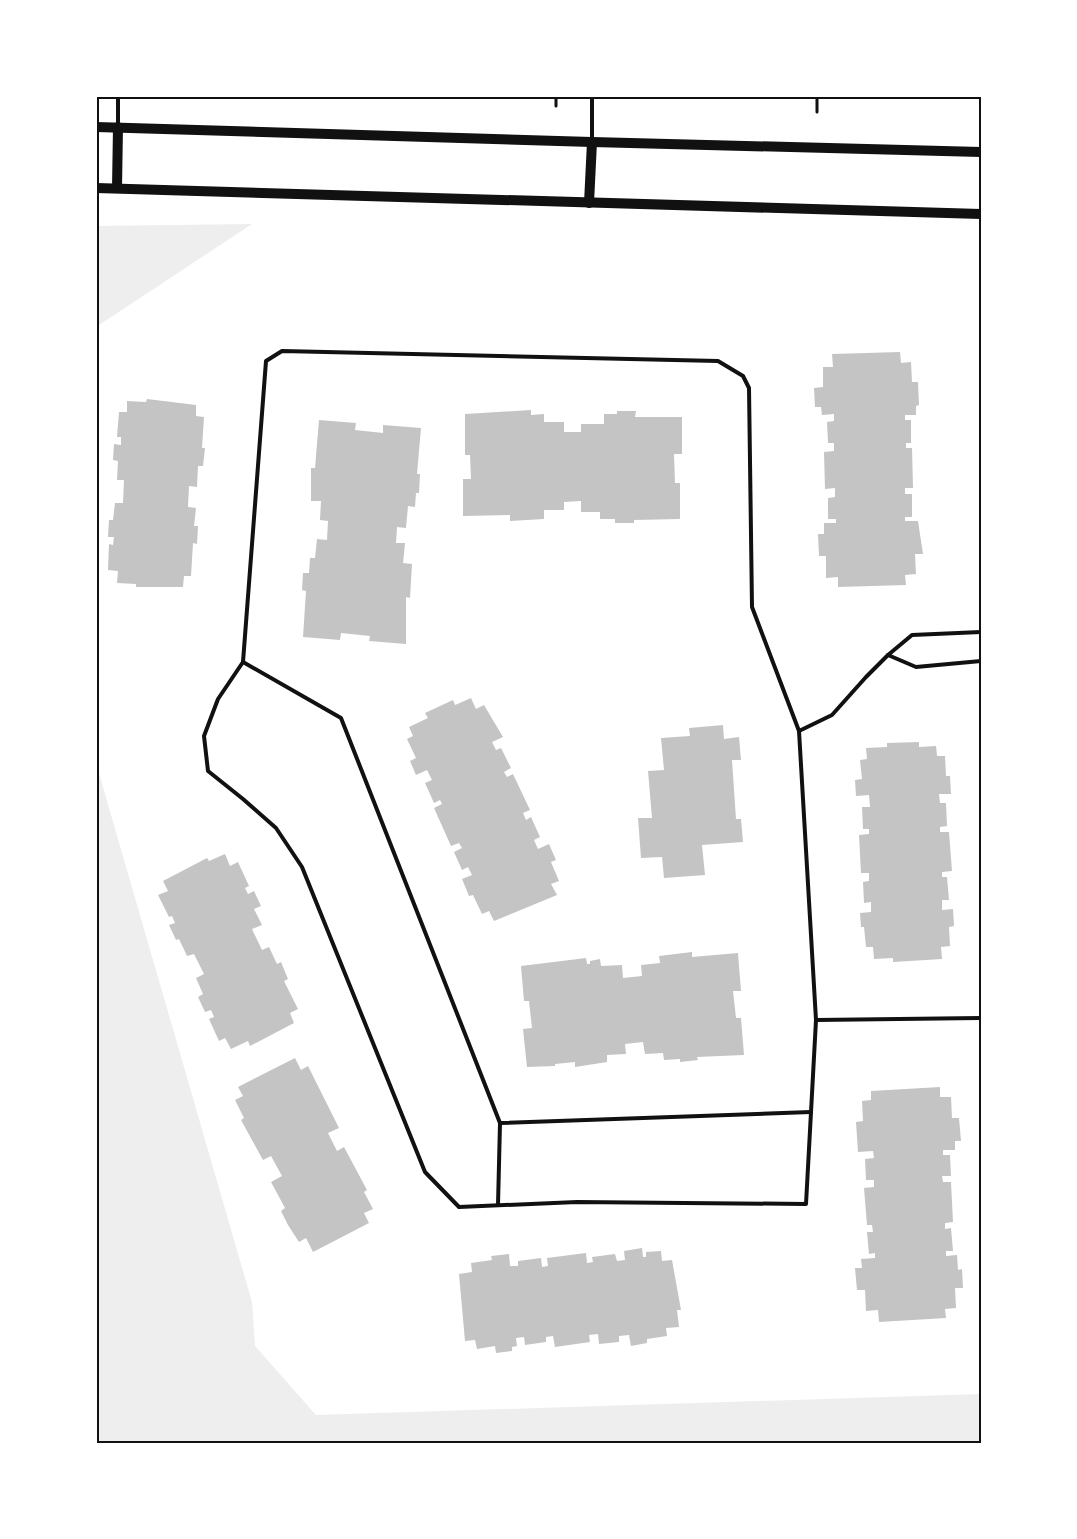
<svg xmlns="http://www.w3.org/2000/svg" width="1077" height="1539" font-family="Karla,sans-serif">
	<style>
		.green { fill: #eee }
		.building { fill: #c4c4c4 }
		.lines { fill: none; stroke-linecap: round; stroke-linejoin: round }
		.path { stroke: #111; stroke-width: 3 }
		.service { stroke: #111; stroke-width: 4 }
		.secondary { stroke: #111; stroke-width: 10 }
		.neatline { fill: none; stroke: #111; stroke-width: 2 }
	</style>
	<rect width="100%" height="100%" fill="#fff"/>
	<g class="green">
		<polygon points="252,224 96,327 96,226"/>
		<polygon points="96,763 252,1302 255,1346 316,1415 981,1394 981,1443 96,1443"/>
	</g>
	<g class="building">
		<polygon points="900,352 901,363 911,362 912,382 918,382 919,405 916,406 916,415 905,415 905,420 911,420 911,443 906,443 906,448 912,448 913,488 905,488 905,494 912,494 912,517 905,517 905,521 918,521 923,554 915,554 916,574 905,575 906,585 838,587 838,577 826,578 826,556 819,556 818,534 824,534 824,523 836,523 836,519 828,519 828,498 835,497 835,488 825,489 824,452 834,451 834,443 828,443 827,422 834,421 834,414 822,415 821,407 815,407 814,388 823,387 823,367 833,367 832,354"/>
		<polygon points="147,399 196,405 196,416 204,417 202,448 205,448 203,466 198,466 197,487 189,486 188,507 196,508 194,526 198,526 197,544 193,543 191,576 184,576 183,587 136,587 136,584 117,583 118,571 108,570 109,544 113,545 114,537 108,537 109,520 113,520 115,503 123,503 124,480 117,480 118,461 113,460 114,444 121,445 121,437 117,437 119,412 127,412 127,401 146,402"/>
		<polygon points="531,410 531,415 544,414 544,422 564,422 564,432 581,432 581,424 604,424 604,414 617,414 617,411 636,411 635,417 682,417 682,454 674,454 675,483 680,483 680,519 634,520 634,523 615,523 615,519 600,519 600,512 581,512 581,501 564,502 564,510 544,510 544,519 510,521 510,515 463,516 463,479 471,479 470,455 465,455 465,414"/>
		<polygon points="319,420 356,423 355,430 383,433 383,425 421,428 417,474 420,474 419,493 416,493 415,507 408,506 406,528 397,527 396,543 405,543 403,563 412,564 410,598 406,597 406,644 369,641 370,636 341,633 340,640 303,637 306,591 302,590 303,573 309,573 310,558 315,558 317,539 327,540 328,521 320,520 321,501 311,501 311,468 315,468"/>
		<polygon points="471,698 476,709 484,705 503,737 492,742 496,750 501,748 511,768 504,772 507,777 513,774 530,810 523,813 526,820 531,817 540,837 534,840 538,849 549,844 556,860 551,862 559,881 551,884 557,895 494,921 489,911 482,914 473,895 469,896 462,879 472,875 468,867 462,870 454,852 462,848 459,843 451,846 434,808 442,804 440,800 434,803 425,783 432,780 427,770 416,775 410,761 416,758 407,739 413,736 409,727 428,718 425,713 453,700 455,705"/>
		<polygon points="723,725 724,739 739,737 741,760 732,760 736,819 741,819 743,842 702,845 705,875 664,878 662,857 641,858 638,818 652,818 648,771 664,770 661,738 690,736 689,728"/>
		<polygon points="919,742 919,747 936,746 937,756 945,756 946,776 950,776 951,794 939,794 940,803 946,803 947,826 940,827 940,832 949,832 952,871 942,872 942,877 947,877 949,900 942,900 942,910 953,909 954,926 949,927 950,946 941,947 942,959 893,962 893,958 874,959 873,947 866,947 864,927 861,927 860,913 871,912 871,902 864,903 863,882 869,881 869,873 861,873 859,835 869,834 869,829 863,829 862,807 870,807 869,795 856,796 855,780 862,779 860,760 867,759 866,748 887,747 887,743"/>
		<polygon points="225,854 230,866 238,862 249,886 245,888 248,894 254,891 261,906 254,909 262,925 252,929 262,950 269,947 277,964 281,962 288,979 284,981 298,1009 290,1013 294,1023 250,1046 248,1041 231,1049 225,1038 219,1041 209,1019 214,1017 211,1010 205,1012 198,997 203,994 196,978 204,974 194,954 187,956 179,939 176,940 169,925 175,923 172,916 169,917 158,895 168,891 163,881 207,858 209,861"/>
		<polygon points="692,952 692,957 738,953 741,991 733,991 736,1018 741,1018 744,1055 697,1057 698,1060 680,1062 680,1059 664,1060 663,1053 645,1054 643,1042 625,1044 626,1054 607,1055 607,1062 575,1067 575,1062 555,1064 555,1066 527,1067 523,1029 532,1028 529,1001 524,1001 521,966 586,958 587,964 590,964 590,961 600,959 601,966 622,965 623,978 642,976 641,965 660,963 659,956"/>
		<polygon points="295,1058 301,1070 308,1066 339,1128 328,1133 337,1151 344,1147 367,1190 364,1192 373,1209 364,1213 369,1223 313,1252 306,1238 299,1242 288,1225 281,1211 285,1208 271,1182 282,1176 271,1156 263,1160 241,1120 244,1118 235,1100 243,1096 238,1087"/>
		<polygon points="940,1087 940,1097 951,1097 952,1118 959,1118 961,1141 955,1141 955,1150 943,1150 943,1155 950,1155 951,1176 942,1176 943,1182 951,1182 953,1222 945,1223 945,1229 951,1228 953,1251 946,1251 946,1256 957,1255 958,1270 962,1269 963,1288 955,1288 956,1308 945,1309 946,1318 879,1322 878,1310 866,1311 865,1290 857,1290 855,1268 862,1268 861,1259 875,1258 875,1253 869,1254 867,1232 873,1232 872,1225 867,1225 864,1188 874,1187 874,1180 866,1180 865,1159 874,1158 873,1151 858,1152 856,1122 863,1121 862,1101 871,1100 871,1091"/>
		<polygon points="642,1248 643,1257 646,1257 646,1252 661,1251 662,1261 672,1260 681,1310 677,1310 679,1327 666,1328 667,1336 647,1339 647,1343 631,1346 629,1335 619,1336 619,1342 599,1344 598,1334 589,1335 590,1342 555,1347 553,1336 546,1337 546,1342 525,1345 524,1337 516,1338 517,1346 512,1347 512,1351 496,1353 495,1346 477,1349 475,1340 465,1341 459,1274 472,1272 471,1263 492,1260 491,1256 509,1254 510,1266 518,1266 518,1261 541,1258 542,1267 548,1266 547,1258 586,1253 587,1263 593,1262 592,1257 615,1254 617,1261 625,1260 624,1251"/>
	</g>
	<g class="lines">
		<g class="path">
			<polyline points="556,106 556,96"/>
			<polyline points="817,112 817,96"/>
		</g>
		<g class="service">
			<polyline points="118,96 118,125"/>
			<polyline points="592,141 592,96"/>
			<polygon points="282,351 718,361 743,376 749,388 752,607 799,731 816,1020 806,1204 577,1202 459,1207 425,1172 302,867 276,828 243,799 208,771 204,736 218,699 243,662 266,361"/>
			<polyline points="981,632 912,635 888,655 916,667 981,661"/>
			<polyline points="243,662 341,718 500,1123 811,1112"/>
			<polyline points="799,731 832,715 866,677 888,655"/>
			<polyline points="816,1020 981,1018"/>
			<polyline points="498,1205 500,1123"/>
		</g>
		<g class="secondary">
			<polyline points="96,127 592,142 981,152"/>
			<polyline points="96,188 981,214"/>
			<polyline points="117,188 118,127"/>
			<polyline points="589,203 592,142"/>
		</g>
	</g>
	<rect width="1077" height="1539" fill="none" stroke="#ffffff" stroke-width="195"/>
	<rect x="98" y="98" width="882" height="1344" class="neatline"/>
</svg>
